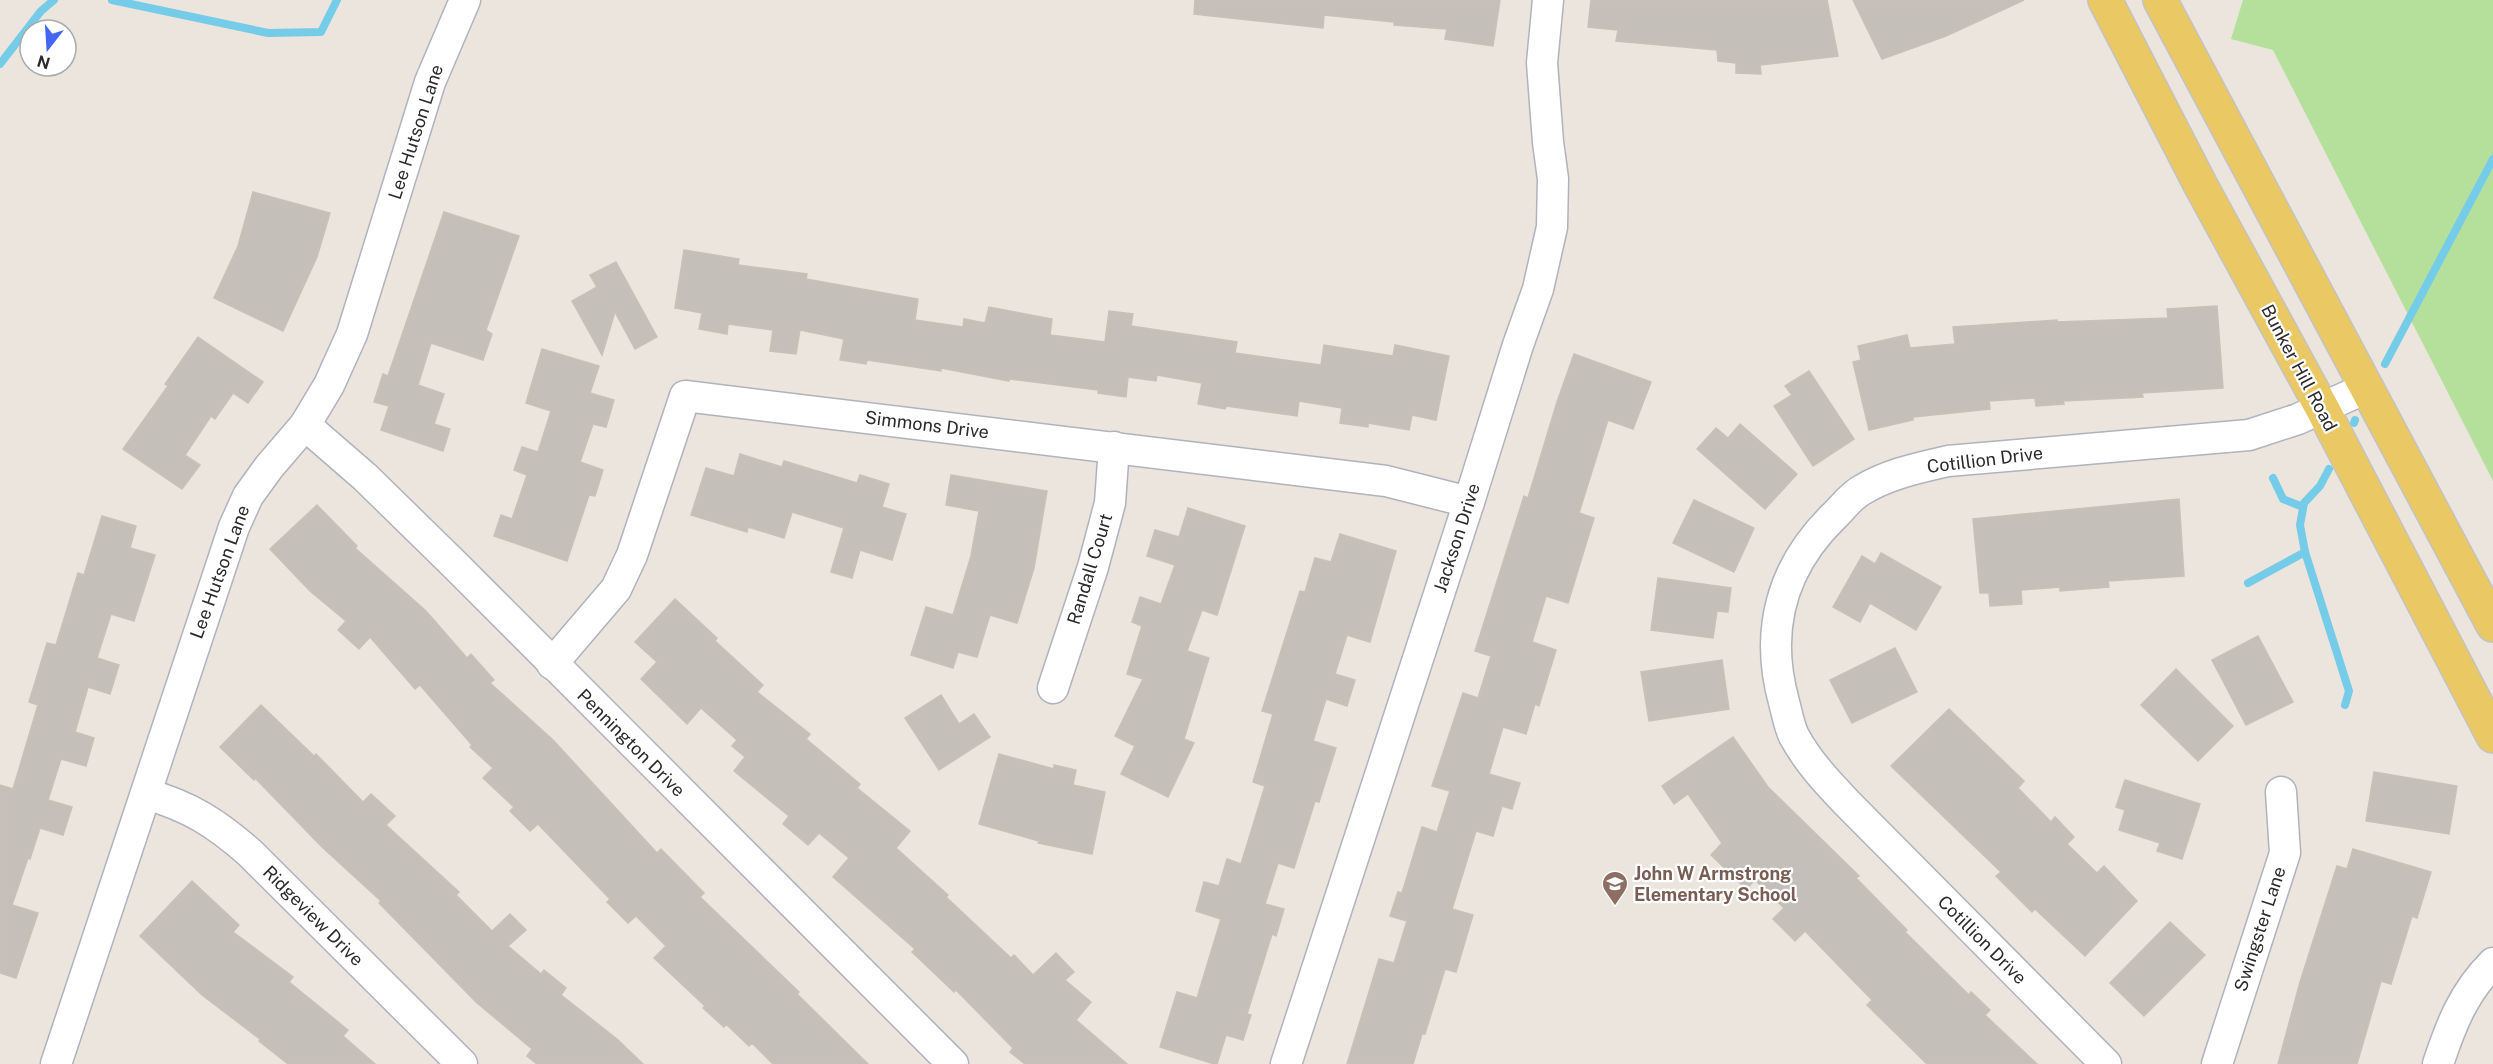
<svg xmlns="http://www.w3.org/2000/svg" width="2493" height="1064" font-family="'Public Sans',sans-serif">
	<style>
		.green { fill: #b4e09b }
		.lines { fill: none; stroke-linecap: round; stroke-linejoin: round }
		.stream { stroke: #74cce9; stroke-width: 8 }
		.building { fill: #c4bfb8; stroke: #c7c1b6; stroke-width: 1.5 }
		.minor-casing { stroke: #b0b3bd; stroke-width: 33 }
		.major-casing { stroke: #c3c3c3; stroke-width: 36 }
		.minor { stroke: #fff; stroke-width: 30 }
		.major { stroke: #eac863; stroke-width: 33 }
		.labels { text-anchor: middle; stroke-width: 4.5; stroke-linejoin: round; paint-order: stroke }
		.street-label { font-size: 18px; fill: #2a2a2a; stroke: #fff }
		.education-label { font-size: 18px; font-weight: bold; fill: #785e54; stroke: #fff; text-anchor: start }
	</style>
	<rect width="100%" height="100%" fill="#ebe5dd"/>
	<polygon class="green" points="2243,0 2493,0 2493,481 2273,50 2231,39"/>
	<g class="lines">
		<g class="stream">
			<polyline points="112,0 268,33 321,32 337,0"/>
			<polyline points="0,64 41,11 54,0"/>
			<polyline points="2385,364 2493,159"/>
			<polyline points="2354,423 2355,420"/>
			<polyline points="2329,469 2320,486 2304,503 2300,525 2305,552 2349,691 2345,705"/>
			<polyline points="2273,478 2283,499 2303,507"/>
			<polyline points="2248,583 2305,552"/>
		</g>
	</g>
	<g class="building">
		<polygon points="1195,0 1500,0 1493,46 1445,39 1447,29 1394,25 1394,22 1324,15 1323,28 1194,14"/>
		<polygon points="1591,0 1827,0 1838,56 1760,65 1761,74 1736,73 1736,63 1718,61 1717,50 1616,41 1618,30 1588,27"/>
		<polygon points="1853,0 2024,0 1946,36 1882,59"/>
		<polygon points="253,192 330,213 317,257 283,331 214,298 238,246"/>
		<polygon points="444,212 519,236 486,330 492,334 483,360 431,343 418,385 444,394 434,424 450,429 443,451 381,430 389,406 374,402 383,374 388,376"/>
		<polygon points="684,250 739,259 738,265 807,274 806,279 918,299 915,320 963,327 964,319 985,323 989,307 1052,319 1050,335 1105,342 1109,311 1133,314 1131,326 1237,342 1235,353 1321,365 1324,345 1393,356 1395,345 1449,356 1436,420 1412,415 1409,430 1368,423 1368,427 1340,423 1342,408 1299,401 1297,416 1226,406 1225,409 1198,404 1202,383 1157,375 1156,381 1128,377 1126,397 1098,393 1098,390 1009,379 1009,381 941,368 941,371 867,360 866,364 840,360 844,339 800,330 796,354 770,351 773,330 728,324 727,334 699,329 702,313 675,308"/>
		<polygon points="616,262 657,337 635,349 615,312 602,355 572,301 597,287 590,275"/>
		<polygon points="2217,306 2223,388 2142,393 2143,397 2063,401 2064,404 2036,406 2035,398 1989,401 1990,409 1913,417 1913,420 1869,430 1853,362 1861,360 1858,346 1907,335 1910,348 1955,344 1953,327 2057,320 2057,322 2168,318 2167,309"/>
		<polygon points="198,337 263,382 248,403 233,393 215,419 211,416 185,455 200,465 182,489 123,449 168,386 165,384"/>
		<polygon points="542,349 599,366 590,393 614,400 606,427 593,424 580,462 603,470 595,496 589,495 567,561 494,536 501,515 512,519 527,475 514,470 522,447 538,452 551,411 526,403"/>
		<polygon points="1574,354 1651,382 1633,429 1608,420 1579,513 1594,518 1568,603 1546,596 1532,642 1556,650 1539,706 1535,704 1526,734 1503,727 1489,774 1520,783 1512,809 1502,806 1493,836 1476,831 1452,909 1473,915 1456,972 1445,969 1425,1034 1422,1034 1413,1064 1347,1064 1379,959 1394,963 1407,921 1390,916 1398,892 1402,893 1422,827 1437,832 1450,791 1432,786 1463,693 1478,698 1491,656 1475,651 1524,496 1528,498 1557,402"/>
		<polygon points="1809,371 1854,439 1813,466 1774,406 1792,395 1785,386"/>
		<polygon points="1740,424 1797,474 1765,509 1697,449 1716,428 1728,438"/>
		<polygon points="740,454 782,467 784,461 857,483 860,475 889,484 882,507 906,514 892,560 860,550 852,578 831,572 844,528 792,512 784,538 748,527 747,532 691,515 706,468 734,476"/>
		<polygon points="951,475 1047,491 1034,568 1017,623 990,615 977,657 958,652 953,668 911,655 926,607 953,615 971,556 979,511 946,505"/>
		<polygon points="2179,499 2184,576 2108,581 2109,587 2060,591 2060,587 2021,590 2022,604 1990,606 1989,593 1980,593 1973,519"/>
		<polygon points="1694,500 1754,528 1734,572 1673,543"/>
		<polygon points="317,505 357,546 355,548 426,611 467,658 471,654 494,680 490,683 553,740 657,853 661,849 704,893 700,897 799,992 797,994 868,1064 773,1064 752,1043 749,1046 726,1024 724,1027 703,1008 705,1006 654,958 666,946 636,916 628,923 607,902 610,899 538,824 530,831 510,811 514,807 483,778 493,768 470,747 472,745 420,685 415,689 370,637 359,649 338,630 346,621 310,591 270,549"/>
		<polygon points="1188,508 1245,526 1217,615 1202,610 1187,651 1209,658 1184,739 1194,743 1168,797 1121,774 1135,746 1115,736 1143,679 1127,674 1142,626 1132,622 1140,597 1161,604 1175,565 1147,556 1155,530 1179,537"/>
		<polygon points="102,516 136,526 130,548 155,555 134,621 111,614 97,658 119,665 110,694 88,687 75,732 94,738 86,766 61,759 48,800 72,807 63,835 40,828 30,859 28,858 12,905 38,913 16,978 0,973 0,785 13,789 38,705 29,702 47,643 56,645 78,573 84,575"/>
		<polygon points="1340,534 1396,551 1370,642 1347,635 1335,674 1355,680 1347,706 1326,699 1313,741 1336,748 1319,802 1315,801 1294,868 1278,863 1265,904 1284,909 1276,936 1272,934 1247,1014 1251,1015 1243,1040 1226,1035 1217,1064 1214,1064 1160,1047 1177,992 1197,998 1221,919 1196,911 1204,882 1219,886 1227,859 1241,864 1265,786 1253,782 1273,714 1262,711 1300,591 1305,592 1315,558 1331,562"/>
		<polygon points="1881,553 1941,587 1916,630 1870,603 1860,622 1833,607 1862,556 1875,564"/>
		<polygon points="1658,578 1731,588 1728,612 1717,611 1713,638 1651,630"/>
		<polygon points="675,599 717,638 715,641 763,685 757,692 810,734 806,739 860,784 857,788 910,831 896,848 948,895 946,897 1011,958 1014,955 1033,975 1056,953 1074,972 1065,980 1091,1002 1076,1020 1127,1064 1025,1064 1010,1052 1013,1048 956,990 954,992 912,952 915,949 833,877 849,858 819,833 808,845 783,824 789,816 734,771 745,757 732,746 737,740 701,708 687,724 641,679 657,662 635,642"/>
		<polygon points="2258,636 2293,702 2246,725 2212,660"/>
		<polygon points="1895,648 1917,692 1852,723 1830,680"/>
		<polygon points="1722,660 1729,709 1649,721 1641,672"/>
		<polygon points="2176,669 2233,726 2198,761 2141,705"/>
		<polygon points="941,695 959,724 974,714 990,737 939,770 905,718"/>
		<polygon points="261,705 314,756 316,754 363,802 371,794 395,816 386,825 459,892 456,895 492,931 510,914 526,930 508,946 541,974 544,970 566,988 561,995 617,1039 643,1064 537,1064 527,1056 532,1049 476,1002 379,903 381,901 322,847 255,778 254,780 220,747"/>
		<polygon points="1949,709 2024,781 2018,788 2051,822 2055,817 2074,837 2067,844 2097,873 2104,866 2137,901 2085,956 2035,909 2032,912 1996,876 2001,872 1891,766"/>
		<polygon points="1733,737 1768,787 1859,876 1856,878 1907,930 1905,932 1969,995 1971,992 1990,1010 1985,1015 2037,1064 1927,1064 1867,1005 1872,1000 1805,931 1795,941 1773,919 1784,908 1755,880 1746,889 1711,855 1722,843 1688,794 1674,804 1662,786"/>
		<polygon points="999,754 1054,769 1054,765 1076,770 1073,785 1105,792 1092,854 1038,843 1039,841 979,824"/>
		<polygon points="2374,772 2457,786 2449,834 2366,821"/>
		<polygon points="2125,780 2200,804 2182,859 2157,851 2160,843 2119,830 2125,810 2116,807"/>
		<polygon points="2353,849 2431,872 2417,918 2412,916 2391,984 2381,981 2357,1064 2278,1064 2300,982 2337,866 2347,869"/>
		<polygon points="192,881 239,925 233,932 293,977 289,982 348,1030 343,1036 375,1064 288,1064 259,1041 260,1039 202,995 140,936"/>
		<polygon points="2170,922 2205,955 2144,1016 2110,983"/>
	</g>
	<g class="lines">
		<defs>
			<g id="minor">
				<polyline points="305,425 365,477 456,566 953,1064"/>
				<polyline points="552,664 616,589 632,555 685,396 1386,481 1469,502"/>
				<polyline points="1053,688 1093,567 1110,503 1114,447"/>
				<path d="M146 794C189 806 216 823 250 853L462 1064"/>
				<polyline points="56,1064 234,527 248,496 269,467 305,425 329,385 352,334 430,82 465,0"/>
				<polyline points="1286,1064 1469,502 1518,345 1538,289 1552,227 1553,179 1548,142 1542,63 1548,0"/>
				<path d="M2106 1064 1848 804C1828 783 1808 762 1794 736 1789 726 1787 713 1784 702 1764 630 1782 566 1835 515 1843 507 1852 495 1862 490 1888 474 1918 468 1948 461L2249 435 2298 419 2366 388"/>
				<polyline points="2217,1064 2285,853 2281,792"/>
				<path d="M2438 1064C2451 1025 2463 993 2493 963"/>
			</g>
			<g id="major">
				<polyline points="2105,0 2201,186 2322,408 2493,736"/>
				<polyline points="2160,0 2493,625"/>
			</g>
		</defs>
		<use href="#minor" class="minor-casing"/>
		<use href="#major" class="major-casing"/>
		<use href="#minor" class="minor"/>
		<use href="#major" class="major"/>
	</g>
	<defs>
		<symbol id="school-pin" viewBox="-11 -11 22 30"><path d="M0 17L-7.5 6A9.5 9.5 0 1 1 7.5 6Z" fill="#8d6e63" stroke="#fff"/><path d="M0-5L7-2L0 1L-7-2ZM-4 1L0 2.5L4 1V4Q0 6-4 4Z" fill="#fff"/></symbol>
	</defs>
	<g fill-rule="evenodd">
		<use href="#school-pin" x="1600" y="869" width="30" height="40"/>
	</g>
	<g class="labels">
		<g class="street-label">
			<text transform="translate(416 132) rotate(-72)" y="6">Lee Hutson Lane</text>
			<text transform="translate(2299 368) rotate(62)" y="6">Bunker Hill Road</text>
			<text transform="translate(927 425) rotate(7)" y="6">Simmons Drive</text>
			<text transform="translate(1985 460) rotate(-7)" y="6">Cotillion Drive</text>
			<text transform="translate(1457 538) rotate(-72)" y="6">Jackson Drive</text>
			<text transform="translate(1090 569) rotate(-73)" y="6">Randall Court</text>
			<text transform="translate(220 572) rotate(-70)" y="6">Lee Hutson Lane</text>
			<text transform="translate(631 743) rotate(45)" y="6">Pennington Drive</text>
			<text transform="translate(313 916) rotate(45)" y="6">Ridgeview Drive</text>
			<text transform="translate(2260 929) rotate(-72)" y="6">Swingster Lane</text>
			<text transform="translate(1982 940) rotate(45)" y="6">Cotillion Drive</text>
		</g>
		<g class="education-label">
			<text x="1634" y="880">John W Armstrong<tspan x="1634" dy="21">Elementary School</tspan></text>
		</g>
	</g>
	<g transform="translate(48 48) rotate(197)"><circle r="28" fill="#ffffff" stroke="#aaaaaa" stroke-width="1.5"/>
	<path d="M0-4.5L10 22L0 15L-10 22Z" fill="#4367f2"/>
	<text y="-9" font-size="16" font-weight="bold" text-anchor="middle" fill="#2a2a2a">N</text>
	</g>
</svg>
